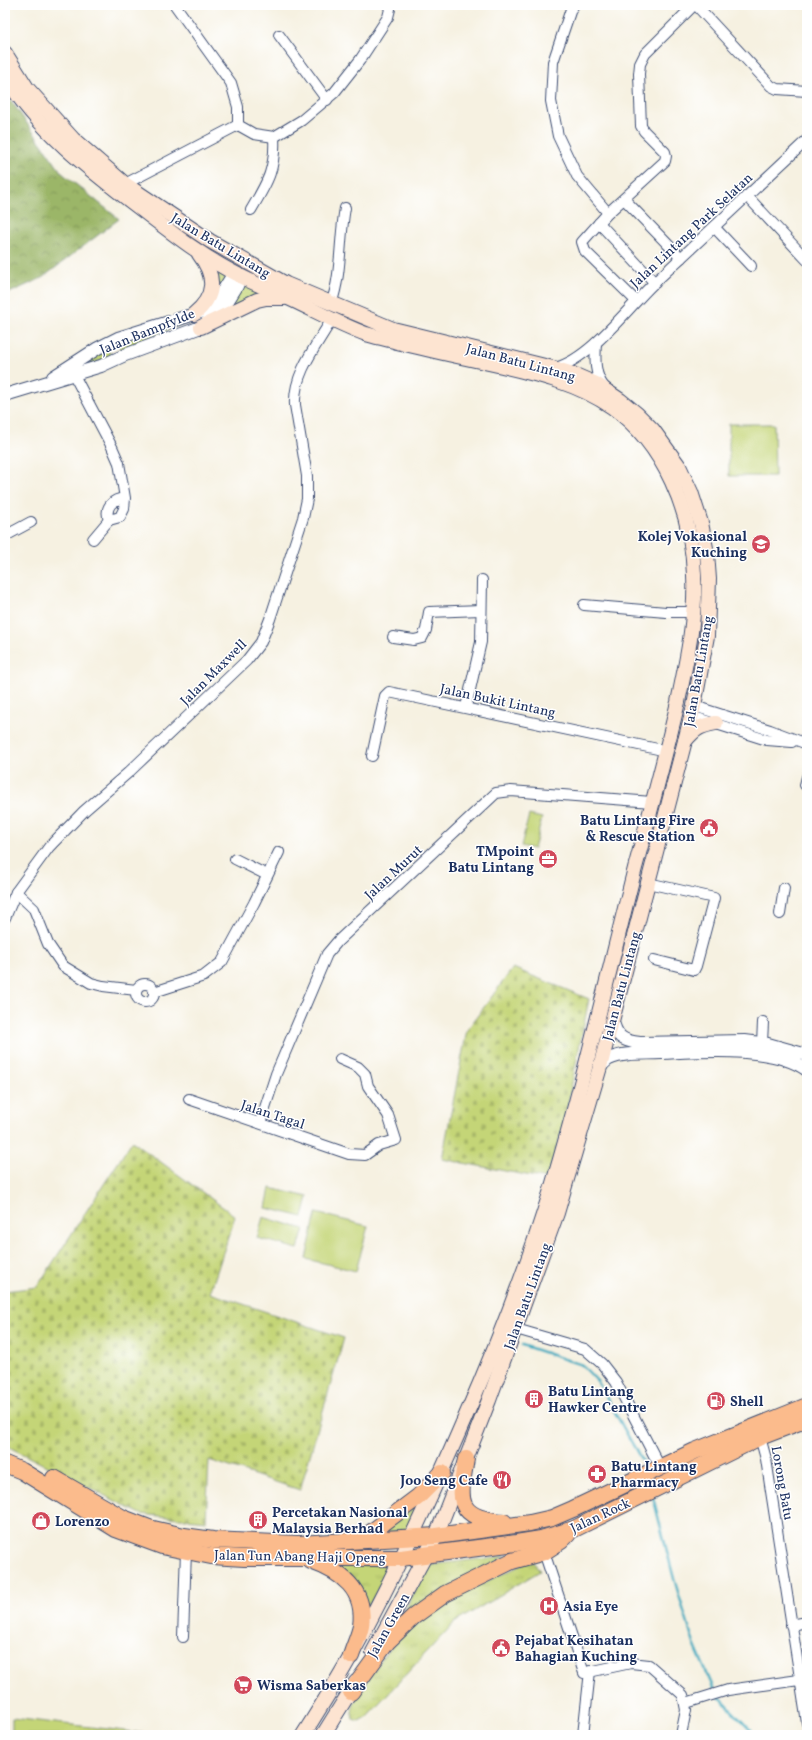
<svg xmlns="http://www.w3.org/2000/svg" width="812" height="1740" font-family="Vollkorn,serif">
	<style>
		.grass { fill: url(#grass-tufts); stroke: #70826a }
		.forest { fill: url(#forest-crowns); stroke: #5b7263 }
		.cemetery { fill: url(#cemetery-stones); stroke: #70826a }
		.park { fill: #c4d577; stroke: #70826a }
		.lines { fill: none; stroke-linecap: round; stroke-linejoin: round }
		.stream { stroke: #42acc1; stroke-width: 2.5 }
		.minor-casing { stroke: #3c4c72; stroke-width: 12 }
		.tertiary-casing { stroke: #3c4c72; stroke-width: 14 }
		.secondary-casing { stroke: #3c4c72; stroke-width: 16 }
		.primary-casing { stroke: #3c4c72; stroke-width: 18 }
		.minor { stroke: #fff; stroke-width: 10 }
		.tertiary { stroke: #fff; stroke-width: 12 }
		.secondary { stroke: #fde4d1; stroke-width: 14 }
		.primary { stroke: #fbbb8c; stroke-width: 16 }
		.labels { text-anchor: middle; stroke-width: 3; stroke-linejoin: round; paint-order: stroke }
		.street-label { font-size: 14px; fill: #1b2f5e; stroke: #fff }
		.poi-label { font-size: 14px; font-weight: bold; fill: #1b2f5e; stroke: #fff; text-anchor: start }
	</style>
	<defs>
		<pattern id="grass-tufts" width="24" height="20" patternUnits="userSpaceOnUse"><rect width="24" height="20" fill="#c4d577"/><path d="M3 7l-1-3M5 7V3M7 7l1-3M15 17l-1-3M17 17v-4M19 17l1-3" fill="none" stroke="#a8b769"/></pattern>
		<pattern id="forest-crowns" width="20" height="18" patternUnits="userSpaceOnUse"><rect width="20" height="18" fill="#9bb668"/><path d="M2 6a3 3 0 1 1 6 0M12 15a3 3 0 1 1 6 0" fill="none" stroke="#7e9459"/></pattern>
		<pattern id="cemetery-stones" width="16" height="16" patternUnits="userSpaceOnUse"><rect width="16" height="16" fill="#c4d577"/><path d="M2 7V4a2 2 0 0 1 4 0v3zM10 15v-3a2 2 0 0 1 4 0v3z" fill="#a8b769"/></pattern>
	</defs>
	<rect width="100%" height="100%" fill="#fff"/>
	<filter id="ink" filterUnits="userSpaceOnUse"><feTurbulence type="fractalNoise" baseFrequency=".025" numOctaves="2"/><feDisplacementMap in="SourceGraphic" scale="8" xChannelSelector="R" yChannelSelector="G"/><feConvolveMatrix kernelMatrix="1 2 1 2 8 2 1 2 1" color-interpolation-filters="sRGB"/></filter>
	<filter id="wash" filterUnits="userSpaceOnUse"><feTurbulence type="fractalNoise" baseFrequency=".012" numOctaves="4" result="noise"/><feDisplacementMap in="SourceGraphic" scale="16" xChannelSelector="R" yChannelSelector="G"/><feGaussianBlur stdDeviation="0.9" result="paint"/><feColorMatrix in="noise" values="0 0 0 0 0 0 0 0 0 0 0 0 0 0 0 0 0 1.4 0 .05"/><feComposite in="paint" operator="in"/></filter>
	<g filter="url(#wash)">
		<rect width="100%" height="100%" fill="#f6f1e1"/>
		<g class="grass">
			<polygon points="213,265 228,274 215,298"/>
			<polygon points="242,282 266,294 226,311"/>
			<polygon points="205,315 120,349 118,343"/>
			<polygon points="107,347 111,356 88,366 86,362"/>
			<polygon points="421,1502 410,1529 380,1534"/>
			<polygon points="506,1556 395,1628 429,1565"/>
			<polygon points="533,1560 540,1571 454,1623 366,1717 359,1721 353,1719 352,1711 356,1697 387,1651 401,1636 450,1598"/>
			<polygon points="336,1565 391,1565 366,1611"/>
		</g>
		<polygon class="forest" points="5,92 62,173 119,219 42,278 5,295"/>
		<g class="cemetery">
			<polygon points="513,968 589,999 564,1123 547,1179 442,1159 467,1030"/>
			<polygon points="132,1141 235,1216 210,1293 344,1338 300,1490 209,1460 206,1521 141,1514 5,1445 5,1291 37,1287"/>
		</g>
		<g class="park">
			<polygon points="729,424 774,424 775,476 729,476"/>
			<polygon points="529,815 542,818 534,849 521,846"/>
			<polygon points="270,1188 308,1197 303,1217 266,1208"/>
			<polygon points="316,1213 368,1226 356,1271 306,1259"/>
			<polygon points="263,1217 304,1229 298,1249 257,1238"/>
			<polygon points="12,1718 160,1735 12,1735"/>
		</g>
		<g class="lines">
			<g class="stream">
				<polyline points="522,1345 582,1365 598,1382 642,1461 644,1469"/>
				<polyline points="653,1497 674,1579 694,1644 715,1692"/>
				<polyline points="718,1696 755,1735"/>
			</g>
		</g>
	</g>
	<g filter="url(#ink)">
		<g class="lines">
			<defs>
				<g id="minor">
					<polyline points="175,5 231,83 238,107 238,125"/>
					<polyline points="574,5 571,9 553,62 551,101 558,136 577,176 608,213"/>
					<polyline points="696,5 771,86 777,89 807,91"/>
					<polyline points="279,35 327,100"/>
					<polyline points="125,184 238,125 254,134 274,137 302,120 334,93 360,60 388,17 390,9 388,5"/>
					<polyline points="747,196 807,260"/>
					<polyline points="624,199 681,258"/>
					<path d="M251 210C267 183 276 169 274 137"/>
					<polyline points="599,223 655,283"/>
					<polyline points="715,228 751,266"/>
					<polyline points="636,301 585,251 582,242 608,213 665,161 666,156 665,152 644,131 641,126 639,74 640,64 645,54 694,5"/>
					<path d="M331 304C342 274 339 240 345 208"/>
					<path d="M596 343C595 358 594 376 605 388"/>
					<path d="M555 368C590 359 626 310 653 284 704 236 756 188 807 140"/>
					<path d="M74 375 112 447 119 463 125 498 124 509 120 517 109 520C104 507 113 499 125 498"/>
					<polyline points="5,536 31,522"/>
					<polyline points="93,539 109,520"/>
					<polyline points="584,605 666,612 694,612"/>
					<polyline points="393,637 414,640 422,638 426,630 429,612 481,610"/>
					<polyline points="694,706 770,730 807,744"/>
					<polyline points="466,707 481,642 482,580"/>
					<polyline points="691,716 767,740 792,742"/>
					<polyline points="372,756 385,696 389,692 667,751"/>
					<polyline points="805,785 807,777"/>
					<polyline points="235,859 267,875"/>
					<polyline points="648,883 714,898 696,966 694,970 654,960"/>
					<polyline points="16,892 34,909 48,944 63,966 91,983 103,986 136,990"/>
					<polyline points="780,914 784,888"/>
					<path d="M5 918 16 892 49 847 84 811 129 772 247 660 261 642 270 619 303 518 307 499V476L295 405C293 374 317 345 332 319"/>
					<circle cx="145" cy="993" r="9"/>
					<polyline points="154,992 204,976 222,962 254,903 279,852"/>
					<polyline points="762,1043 763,1022"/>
					<polyline points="189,1099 349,1154 365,1155 379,1145 396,1140 388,1115 368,1086 365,1074 358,1067 340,1059"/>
					<polyline points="260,1123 276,1074 327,954 338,941 496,793 511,791 652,802"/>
					<polyline points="516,1329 585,1349 602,1364 616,1382 660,1467"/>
					<polyline points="760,1437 766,1459 807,1723"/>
					<polyline points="544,1552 584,1673 631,1663 649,1665 683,1695 686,1710 681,1735"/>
					<polyline points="791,1625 807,1622"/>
					<polyline points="183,1637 186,1551"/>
					<polyline points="686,1703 728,1690 799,1680"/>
					<polyline points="583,1735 590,1671"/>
				</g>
				<g id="tertiary">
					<polyline points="53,377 98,348 118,338 204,311 216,302 234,273"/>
					<polyline points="5,395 101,366 125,355 201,327 222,310 237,286 241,276"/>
					<path d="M612 1018C616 1037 622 1041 640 1043L745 1041 768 1044 807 1055"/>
					<path d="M600 1067C603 1064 606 1061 609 1059 625 1052 644 1054 661 1053 702 1051 773 1045 807 1070"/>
				</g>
				<g id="secondary">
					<polyline points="5,53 27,88 73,139 125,184 210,241 286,284 393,329 553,368 573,374 596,384 620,400 637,414 653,430 679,466 691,492 701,523 707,553 709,579 707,636 694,706 600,1067 557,1213 489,1400 436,1536 373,1652"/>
					<path d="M5 76C38 131 91 171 142 210 173 234 204 258 240 276 255 284 272 290 288 298 314 310 339 324 366 334 376 337 387 339 397 342 432 351 467 358 502 366 541 375 579 384 612 407 664 444 692 512 694 575 696 618 687 659 678 702 665 757 650 813 635 868 608 975 583 1084 551 1190 527 1268 497 1345 464 1420 430 1499 394 1577 353 1652 337 1681 320 1708 303 1735"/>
					<path d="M194 314C216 296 216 276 199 254"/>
					<polyline points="201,327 257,300 266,298 284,298"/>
					<path d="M685 741C696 728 700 726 716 723"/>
					<polyline points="323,1735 356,1682"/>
				</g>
				<g id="primary">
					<path d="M466 1459C459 1499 454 1518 504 1522"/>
					<polyline points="5,1464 22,1471 116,1529 162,1546 211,1556 244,1558 401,1558 516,1543 541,1539 574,1529 760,1437 807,1419"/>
					<polyline points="54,1478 123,1518 149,1528 184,1536 213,1540 298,1544 436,1536 530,1523 552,1518 573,1509 695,1451 807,1406"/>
					<polyline points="361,1540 418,1497 442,1473"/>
					<path d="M311 1561C342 1572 366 1590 361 1626 359 1636 354 1646 351 1656"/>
					<polyline points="351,1692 387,1642 413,1617 445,1594 512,1561 544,1552 561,1541 568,1534"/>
				</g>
			</defs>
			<use href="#minor" class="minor-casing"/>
			<use href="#tertiary" class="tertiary-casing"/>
			<use href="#secondary" class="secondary-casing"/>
			<use href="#primary" class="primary-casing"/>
			<use href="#minor" class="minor"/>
			<use href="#tertiary" class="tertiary"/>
			<use href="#secondary" class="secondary"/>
			<use href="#primary" class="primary"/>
		</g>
	</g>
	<defs>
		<symbol id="school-disc" viewBox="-11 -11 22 22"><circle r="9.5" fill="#d1495b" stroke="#fff"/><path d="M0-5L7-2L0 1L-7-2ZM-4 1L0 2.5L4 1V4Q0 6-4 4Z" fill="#fff"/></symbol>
		<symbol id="civic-disc" viewBox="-11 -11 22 22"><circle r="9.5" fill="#d1495b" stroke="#fff"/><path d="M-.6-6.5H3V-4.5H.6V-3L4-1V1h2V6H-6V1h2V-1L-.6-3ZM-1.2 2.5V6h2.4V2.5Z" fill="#fff"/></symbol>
		<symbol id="office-disc" viewBox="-11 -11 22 22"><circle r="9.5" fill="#d1495b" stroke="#fff"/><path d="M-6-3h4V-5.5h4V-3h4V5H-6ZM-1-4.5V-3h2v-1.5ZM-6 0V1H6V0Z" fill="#fff"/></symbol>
		<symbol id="building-disc" viewBox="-11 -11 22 22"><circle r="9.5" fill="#d1495b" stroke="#fff"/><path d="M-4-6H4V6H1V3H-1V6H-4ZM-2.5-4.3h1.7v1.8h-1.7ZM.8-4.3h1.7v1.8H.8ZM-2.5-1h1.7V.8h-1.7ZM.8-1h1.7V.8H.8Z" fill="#fff"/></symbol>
		<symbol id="fuel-disc" viewBox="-11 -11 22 22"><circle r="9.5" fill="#d1495b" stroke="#fff"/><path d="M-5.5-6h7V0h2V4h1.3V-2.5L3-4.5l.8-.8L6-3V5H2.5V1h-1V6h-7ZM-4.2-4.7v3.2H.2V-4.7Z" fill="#fff"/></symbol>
		<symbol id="pharmacy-disc" viewBox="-11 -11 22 22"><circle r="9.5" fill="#d1495b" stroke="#fff"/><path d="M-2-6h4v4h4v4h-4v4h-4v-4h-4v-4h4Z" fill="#fff"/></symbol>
		<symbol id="restaurant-disc" viewBox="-11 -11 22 22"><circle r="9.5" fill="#d1495b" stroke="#fff"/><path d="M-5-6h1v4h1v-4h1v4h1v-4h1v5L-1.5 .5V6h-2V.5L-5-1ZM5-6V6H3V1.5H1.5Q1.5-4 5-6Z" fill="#fff"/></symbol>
		<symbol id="shop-disc" viewBox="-11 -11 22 22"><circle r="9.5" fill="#d1495b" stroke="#fff"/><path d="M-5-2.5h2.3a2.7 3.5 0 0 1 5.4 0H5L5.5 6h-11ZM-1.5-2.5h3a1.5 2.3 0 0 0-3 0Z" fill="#fff"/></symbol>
		<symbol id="hospital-disc" viewBox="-11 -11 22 22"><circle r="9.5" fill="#d1495b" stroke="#fff"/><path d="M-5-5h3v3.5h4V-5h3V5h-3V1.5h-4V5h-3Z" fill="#fff"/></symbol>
		<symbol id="supermarket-disc" viewBox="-11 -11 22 22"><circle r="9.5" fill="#d1495b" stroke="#fff"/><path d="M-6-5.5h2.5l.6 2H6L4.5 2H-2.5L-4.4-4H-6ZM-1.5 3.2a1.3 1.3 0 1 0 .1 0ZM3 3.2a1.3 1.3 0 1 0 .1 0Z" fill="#fff"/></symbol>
	</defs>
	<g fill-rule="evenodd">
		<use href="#school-disc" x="750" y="533" width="22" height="22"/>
		<use href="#civic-disc" x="698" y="817" width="22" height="22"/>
		<use href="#office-disc" x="537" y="848" width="22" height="22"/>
		<use href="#building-disc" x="523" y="1388" width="22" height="22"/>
		<use href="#fuel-disc" x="705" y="1390" width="22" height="22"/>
		<use href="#pharmacy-disc" x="586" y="1463" width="22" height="22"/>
		<use href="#restaurant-disc" x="491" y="1469" width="22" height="22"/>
		<use href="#building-disc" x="247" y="1509" width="22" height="22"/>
		<use href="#shop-disc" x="30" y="1510" width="22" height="22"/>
		<use href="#hospital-disc" x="538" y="1595" width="22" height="22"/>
		<use href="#civic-disc" x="490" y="1637" width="22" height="22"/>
		<use href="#supermarket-disc" x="232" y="1674" width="22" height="22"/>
	</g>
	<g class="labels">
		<g class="street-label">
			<text transform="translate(691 230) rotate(-43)" y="5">Jalan Lintang Park Selatan</text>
			<text transform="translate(221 245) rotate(31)" y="5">Jalan Batu Lintang</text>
			<text transform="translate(147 331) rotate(-22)" y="5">Jalan Bampfylde</text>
			<text transform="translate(521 362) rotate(15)" y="5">Jalan Batu Lintang</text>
			<text transform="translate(698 671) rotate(-80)" y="5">Jalan Batu Lintang</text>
			<text transform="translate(213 672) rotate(-45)" y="5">Jalan Maxwell</text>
			<text transform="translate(498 700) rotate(12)" y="5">Jalan Bukit Lintang</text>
			<text transform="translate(393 872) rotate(-43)" y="5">Jalan Murut</text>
			<text transform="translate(621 986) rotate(-75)" y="5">Jalan Batu Lintang</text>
			<text transform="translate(273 1114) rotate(18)" y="5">Jalan Tagal</text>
			<text transform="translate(527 1296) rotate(-70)" y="5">Jalan Batu Lintang</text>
			<text transform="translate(783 1483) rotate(80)" y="5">Lorong Batu</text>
			<text transform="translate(600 1515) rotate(-25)" y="5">Jalan Rock</text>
			<text transform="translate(300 1556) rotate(1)" y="5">Jalan Tun Abang Haji Openg</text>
			<text transform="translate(388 1625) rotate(-61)" y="5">Jalan Green</text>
		</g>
		<g class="poi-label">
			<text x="747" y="541" text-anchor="end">Kolej Vokasional<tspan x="747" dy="16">Kuching</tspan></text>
			<text x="695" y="825" text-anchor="end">Batu Lintang Fire<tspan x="695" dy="16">&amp; Rescue Station</tspan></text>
			<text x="534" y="856" text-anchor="end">TMpoint<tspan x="534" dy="16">Batu Lintang</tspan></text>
			<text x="548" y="1396">Batu Lintang<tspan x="548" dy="16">Hawker Centre</tspan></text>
			<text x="730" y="1406">Shell</text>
			<text x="611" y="1471">Batu Lintang<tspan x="611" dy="16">Pharmacy</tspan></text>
			<text x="488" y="1485" text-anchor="end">Joo Seng Cafe</text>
			<text x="272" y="1517">Percetakan Nasional<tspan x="272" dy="16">Malaysia Berhad</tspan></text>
			<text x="55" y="1526">Lorenzo</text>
			<text x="563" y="1611">Asia Eye</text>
			<text x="515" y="1645">Pejabat Kesihatan<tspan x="515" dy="16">Bahagian Kuching</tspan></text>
			<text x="257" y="1690">Wisma Saberkas</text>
		</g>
	</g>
	<rect width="812" height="1740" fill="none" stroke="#fff" stroke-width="20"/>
</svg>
